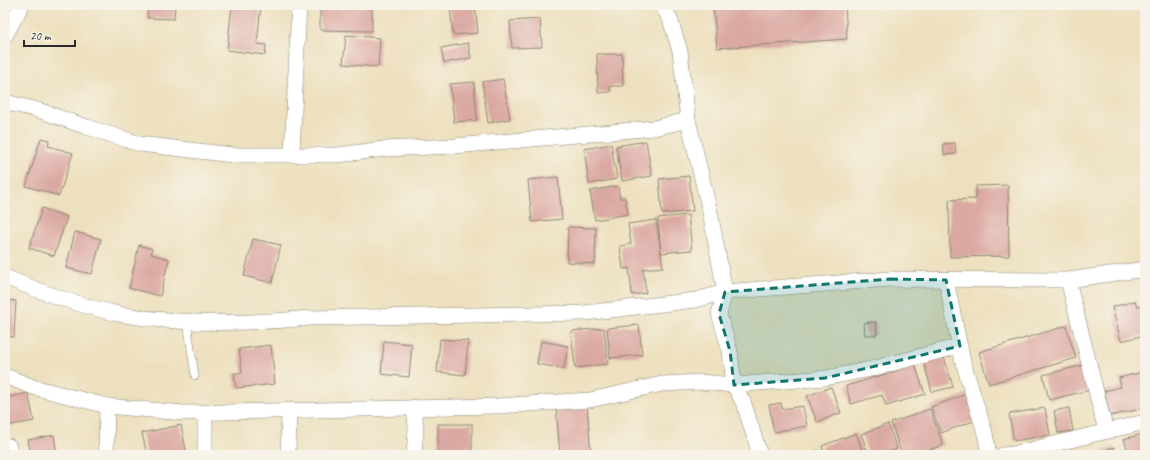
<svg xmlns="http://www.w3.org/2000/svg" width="1150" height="460" font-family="Caveat,sans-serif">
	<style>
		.building { fill: #dba9a3 }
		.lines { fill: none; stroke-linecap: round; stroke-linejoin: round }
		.lane-casing { stroke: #8c8674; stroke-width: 8 }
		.street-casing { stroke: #8c8674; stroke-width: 16 }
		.lane { stroke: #fff; stroke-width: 7 }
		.street { stroke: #fff; stroke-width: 15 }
		.marked { fill: #0f766e; fill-opacity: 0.2; stroke: #0f766e; stroke-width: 3; stroke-dasharray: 8 5; stroke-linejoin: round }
	</style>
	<rect width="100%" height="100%" fill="#f7f3e8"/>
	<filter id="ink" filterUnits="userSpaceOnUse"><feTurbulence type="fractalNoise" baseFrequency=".025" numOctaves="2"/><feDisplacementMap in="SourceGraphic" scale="8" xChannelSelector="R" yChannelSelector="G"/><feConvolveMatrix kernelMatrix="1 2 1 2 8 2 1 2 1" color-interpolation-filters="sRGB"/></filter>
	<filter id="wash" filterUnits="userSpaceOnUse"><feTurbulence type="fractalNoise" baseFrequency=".012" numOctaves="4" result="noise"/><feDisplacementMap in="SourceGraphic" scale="16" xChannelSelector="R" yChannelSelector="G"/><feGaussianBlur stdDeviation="0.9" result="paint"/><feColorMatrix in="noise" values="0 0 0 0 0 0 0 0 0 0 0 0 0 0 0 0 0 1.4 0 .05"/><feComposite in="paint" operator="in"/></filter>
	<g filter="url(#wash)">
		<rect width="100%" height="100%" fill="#ede0be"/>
		<g id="blocks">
			<g class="building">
				<polygon points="148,5 175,5 174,19 147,18"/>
				<polygon points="232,5 261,5 257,44 266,45 265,55 227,50"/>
				<polygon points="320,5 372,5 372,31 320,30"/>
				<polygon points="450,5 475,5 478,33 453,35"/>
				<polygon points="713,5 845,5 847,39 717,48"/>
				<polygon points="540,19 542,47 512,48 510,21"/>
				<polygon points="346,35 380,38 378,67 343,64"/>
				<polygon points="468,43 471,58 444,63 441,48"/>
				<polygon points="597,54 622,54 623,86 610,86 610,92 598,93"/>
				<polygon points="503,79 510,119 488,123 482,82"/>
				<polygon points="474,82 477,120 454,122 450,84"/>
				<polygon points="41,138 49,140 48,146 73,153 59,196 26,186"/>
				<polygon points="646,141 652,176 622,181 616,146"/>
				<polygon points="955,143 956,154 944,155 943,144"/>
				<polygon points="611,144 617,179 589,184 584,149"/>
				<polygon points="689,176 693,211 662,214 659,179"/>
				<polygon points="558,177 562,219 532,222 528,180"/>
				<polygon points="1008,185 1009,256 950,257 949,200 976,199 976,186"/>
				<polygon points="618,186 620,198 625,198 628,214 595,220 590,191"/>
				<polygon points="42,208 67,217 54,256 29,248"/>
				<polygon points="688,215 692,250 661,253 658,218"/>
				<polygon points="656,220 663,267 643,269 646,293 632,295 629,268 623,269 620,246 631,244 628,224"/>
				<polygon points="568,227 596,228 595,264 567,262"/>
				<polygon points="75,232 101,239 92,274 66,268"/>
				<polygon points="253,239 281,245 272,283 244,276"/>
				<polygon points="139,245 152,249 151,254 169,259 160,296 129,288"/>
				<polygon points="5,300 16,301 14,337 5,336"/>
				<polygon points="1135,301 1137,307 1145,305 1145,335 1121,341 1112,307"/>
				<polygon points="876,322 877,335 865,335 864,323"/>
				<polygon points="639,325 642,355 610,358 607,328"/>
				<polygon points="1066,326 1076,358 989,384 979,352"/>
				<polygon points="604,328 608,364 575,368 571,331"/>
				<polygon points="440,339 468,341 465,375 437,372"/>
				<polygon points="384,341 412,344 409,377 381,374"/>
				<polygon points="541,341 568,346 564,369 537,364"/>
				<polygon points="271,345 275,384 236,388 234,373 242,373 239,349"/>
				<polygon points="944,357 953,387 932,392 924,363"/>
				<polygon points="915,365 925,394 886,406 882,395 851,404 846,386"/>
				<polygon points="1084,365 1090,390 1049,400 1043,375"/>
				<polygon points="1142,372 1145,386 1145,408 1110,416 1104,391 1121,387 1119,378"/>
				<polygon points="831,387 841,413 817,422 807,396"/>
				<polygon points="28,393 34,421 7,426 5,398"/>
				<polygon points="967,394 976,420 941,433 931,407"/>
				<polygon points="781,403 782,409 803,406 807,426 774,432 769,405"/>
				<polygon points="587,405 591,455 560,455 556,407"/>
				<polygon points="1045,408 1050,435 1014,441 1009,414"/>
				<polygon points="1069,408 1073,431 1058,433 1054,411"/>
				<polygon points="930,409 943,445 915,455 902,455 891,423"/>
				<rect x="438" y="424" width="34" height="31"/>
				<polygon points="888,424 897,449 880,455 869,455 861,434"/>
				<polygon points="181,425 187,455 147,455 142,433"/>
				<polygon points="856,433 864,455 825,455 822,446"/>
				<polygon points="1145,433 1145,455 1129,455 1124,439"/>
				<polygon points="54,435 57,455 31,455 28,440"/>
				<polygon points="1114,447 1116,455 1090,455"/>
				<polygon points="818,450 820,455 804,455"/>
			</g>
		</g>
	</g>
	<g filter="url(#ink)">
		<use href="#blocks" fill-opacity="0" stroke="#8c8674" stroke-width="1"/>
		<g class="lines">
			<defs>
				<polyline id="lane" points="187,321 195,376"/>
				<g id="street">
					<polyline points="662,5 670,19 680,51 688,120 710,212 725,292 719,314 730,351 734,385 744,404 760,455"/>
					<polyline points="5,36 22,5"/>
					<polyline points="5,102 38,110 87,127 140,144 232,155 338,155 384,149 455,146 654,128 688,120"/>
					<polyline points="292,154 299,5"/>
					<path d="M5 277C43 293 83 307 124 315 184 325 249 324 310 318L585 313 696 300 725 292 773 288 890 279 1068 280 1145 269"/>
					<polyline points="946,280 963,362 985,433 989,455"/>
					<polyline points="1068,280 1106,431"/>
					<polyline points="5,376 33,387 107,406 183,413 497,406 590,400 662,384 700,382 734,385 825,378 871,369 960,346"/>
					<polyline points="205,414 205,455"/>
					<polyline points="9,446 10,455"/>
					<polyline points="106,455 107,406"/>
					<polyline points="288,455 289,410"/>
					<polyline points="414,455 416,428 414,407"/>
					<polyline points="1003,455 1013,454 1145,422"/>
				</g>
			</defs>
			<use href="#lane" class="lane-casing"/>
			<use href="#street" class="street-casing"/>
			<use href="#lane" class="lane"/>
			<use href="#street" class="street"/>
		</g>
	</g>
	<path class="marked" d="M890 279 946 280 960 346 825 378 734 385 730 351 719 314 725 292Z"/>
	<rect width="1150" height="460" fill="none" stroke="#f7f3e8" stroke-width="20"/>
	<path d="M24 40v6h51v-6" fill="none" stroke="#2b2b2b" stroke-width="2"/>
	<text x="30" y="40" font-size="12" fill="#2b2b2b" stroke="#f7f3e8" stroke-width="3" paint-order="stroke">20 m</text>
</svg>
